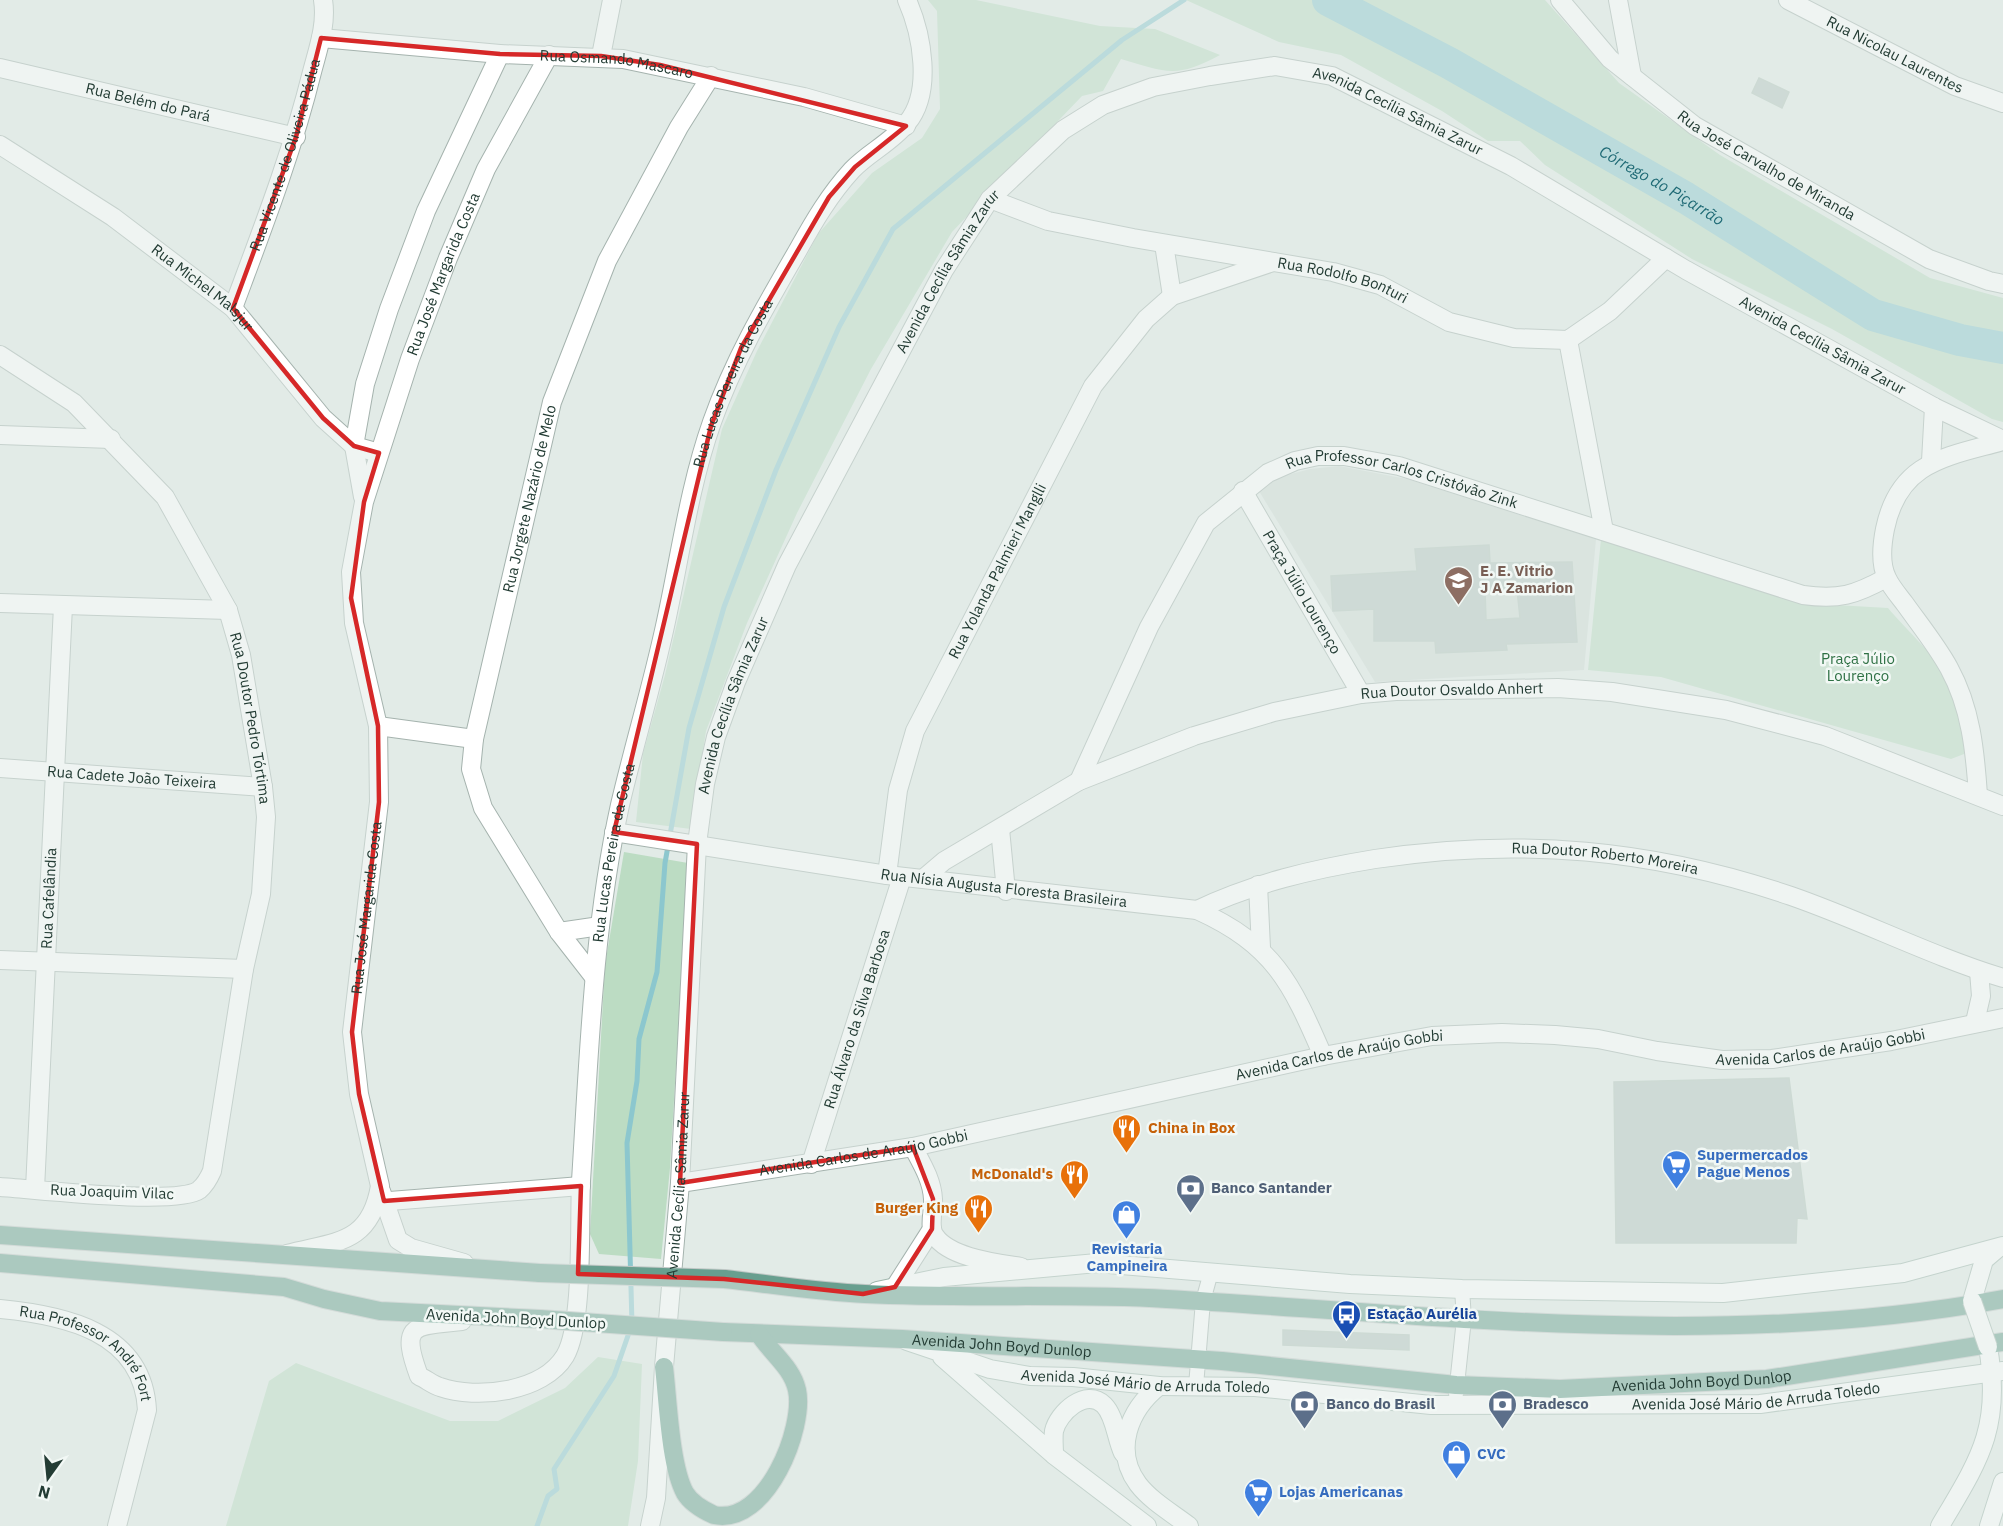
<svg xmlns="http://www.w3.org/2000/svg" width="2003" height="1526" font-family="'IBM Plex Sans',sans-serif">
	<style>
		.built { fill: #d0dbd6 }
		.green { fill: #bcdcc3 }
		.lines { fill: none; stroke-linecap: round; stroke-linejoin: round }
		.stream { stroke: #8cc7ce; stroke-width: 5 }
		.river { stroke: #8cc7ce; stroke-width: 32 }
		.building { fill: #b7c6c0; stroke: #b4c5bd; stroke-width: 1.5; fill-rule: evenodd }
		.pedestrian-casing { stroke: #a5b3ae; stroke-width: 16 }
		.minor-casing { stroke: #a5b3ae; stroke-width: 20 }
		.secondary-casing { stroke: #a1b7ae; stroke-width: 20 }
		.primary-casing { stroke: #c1c8c6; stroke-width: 20 }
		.pedestrian { stroke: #fff; stroke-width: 14 }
		.minor { stroke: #fff; stroke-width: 18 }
		.secondary { stroke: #fff; stroke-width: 18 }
		.primary { stroke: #689f8f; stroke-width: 18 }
		.secondary-bridge-casing { stroke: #a1b7ae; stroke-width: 20; stroke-linecap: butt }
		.primary-bridge-casing { stroke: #c1c8c6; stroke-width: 20; stroke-linecap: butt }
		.secondary-bridge { stroke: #fff; stroke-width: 18 }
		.primary-bridge { stroke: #689f8f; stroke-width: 18 }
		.marked { fill: none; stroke: #d62828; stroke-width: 4.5; stroke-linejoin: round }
		.labels { text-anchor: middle; stroke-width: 5; stroke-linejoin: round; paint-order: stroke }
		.street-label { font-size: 15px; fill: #233c34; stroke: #f2f8f5 }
		.education-label { font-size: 15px; font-weight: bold; fill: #785e54; stroke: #f2f8f5; text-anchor: start }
		.park-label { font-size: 15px; fill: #2f7145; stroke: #f2f8f5 }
		.food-label { font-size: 15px; font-weight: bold; fill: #c56008; stroke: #f2f8f5; text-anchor: end }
		.shop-label { font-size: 15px; font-weight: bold; fill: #366cbe; stroke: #f2f8f5; text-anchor: start }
		.service-label { font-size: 15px; font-weight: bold; fill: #4e5e75; stroke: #f2f8f5; text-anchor: start }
		.transit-label { font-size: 15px; font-weight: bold; fill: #164399; stroke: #f2f8f5; text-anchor: start }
		.water-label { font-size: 16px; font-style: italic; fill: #1f6a75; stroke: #f2f8f5 }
	</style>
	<rect width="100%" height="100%" fill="#e2ebe7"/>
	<polygon class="built" points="1339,466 1407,479 1596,539 1584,670 1375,682 1259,491 1276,478 1310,469"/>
	<g class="green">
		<path d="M928 0H976L1100 26 1155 29 1220 55C1176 79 1166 72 1121 59L1103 91 1082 96 952 232 871 369 797 513 747 623 706 731 691 829 636 822 643 754 665 675 722 429 757 351 818 234 872 173 922 138 940 109 937 11Z"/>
		<polygon points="1186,0 1545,0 1619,83 1720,155 1930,278 2003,298 2003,422 1992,419 1832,329 1692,259 1545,165 1520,141 1488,141 1442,111 1341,55 1279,42"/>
		<path d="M1601 539 1801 603 1888 608C1904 627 1933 654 1945 674 1956 694 1968 732 1964 754L1951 759 1661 677 1588 670Z"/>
		<polygon points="624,852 688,863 670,1168 661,1259 599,1254 590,1234 605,965"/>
		<polygon points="598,1357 642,1364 638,1461 628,1526 226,1526 269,1381 296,1363 450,1421 498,1421 565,1388"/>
	</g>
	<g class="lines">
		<polyline class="stream" points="537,1526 548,1496 557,1489 554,1469 614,1376 632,1324 627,1143 637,1081 639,1039 657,972 665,863 689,728 724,607 776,470 839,327 893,229 1122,40 1184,0"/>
		<path class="river" id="s1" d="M1328 0 1449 63 1686 198 1873 315 1960 340 2003 348"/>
	</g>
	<g class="building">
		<polygon points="1759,78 1789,92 1782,108 1752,93"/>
		<path d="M1489 545 1490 563 1572 562 1577 642 1506 644 1507 650 1436 653 1435 641H1374V609L1333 611 1331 576 1417 571 1415 549ZM1517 589 1520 618 1486 620 1485 591Z"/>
		<polygon points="1789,1078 1807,1219 1797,1218 1796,1243 1616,1243 1614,1082"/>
		<polygon points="1283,1330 1409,1335 1409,1350 1283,1345"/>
	</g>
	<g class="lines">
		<defs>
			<g id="pedestrian">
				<polyline points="1196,1386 1203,1301 1211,1272"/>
				<polyline points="1456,1394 1464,1319 1462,1289"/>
			</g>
			<g id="minor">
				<path id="s2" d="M1560 0 1610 59 1695 126 1929 259 1989 281 2003 284"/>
				<polyline points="1618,0 1632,76"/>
				<path id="s3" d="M1788 0 1955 86 2003 103"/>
				<path id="s4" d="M321 38 500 54 623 59 804 97 906 126"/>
				<polyline points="601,56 612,0"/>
				<path id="s5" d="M0 68 296 137"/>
				<path id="s6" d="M0 145 113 217 233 308 323 418 354 446 379 453"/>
				<path id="s7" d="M990 199 1048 221 1133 238 1333 272 1380 285 1449 322 1514 338 1568 340 1610 311 1666 258"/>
				<polyline points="1164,244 1172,296"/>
				<path id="s8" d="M233 308C262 230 292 153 312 72 318 49 327 24 323 0"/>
				<polyline points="1568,340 1604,531"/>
				<path id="s9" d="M0 355 74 403 165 497 228 610 241 655 263 787 266 817 261 894 244 969 212 1171C209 1178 205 1185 199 1190 177 1206 34 1189 0 1187"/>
				<polyline points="0,435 111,439"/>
				<polyline points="1931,461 1934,407"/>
				<path id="s10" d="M1243 491 1361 694"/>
				<polyline points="363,497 354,446 365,384 389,309 426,211 500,54"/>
				<polyline points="0,603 228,610"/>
				<polyline points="378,726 474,739"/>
				<path id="s11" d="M0 768 263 787"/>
				<path id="s12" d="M1079 781 1149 627 1206 523 1268 473 1295 461 1318 456H1344L1399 466 1803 595C1839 600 1855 595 1886 578"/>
				<path d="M1978 795C1975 751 1971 708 1949 668 1937 646 1920 625 1905 604 1899 596 1891 587 1887 578 1880 564 1882 544 1885 529 1899 461 1946 457 2003 441"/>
				<polyline points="1000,829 1006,891"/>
				<path id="s13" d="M614 832 887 875 1197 910C1274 945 1291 982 1323 1056"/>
				<path id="s14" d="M887 875 898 790 915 731 1093 386 1146 319 1172 296 1273 262"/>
				<path id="s15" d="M924 878 944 861 1079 781 1194 736 1274 712 1361 694 1396 691 1558 688 1612 692 1726 710 1825 736 2003 806"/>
				<polyline points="1258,885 1261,948"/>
				<path id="s16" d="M1197 910C1253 883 1314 869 1375 859 1520 837 1653 849 1791 896 1863 921 1931 956 2003 978"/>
				<polyline points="559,932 600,926"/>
				<polyline points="0,960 244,969"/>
				<path id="s17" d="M594 977 559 932 483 808 471 769 474 739 552 402 607 261 679 127 711 76"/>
				<polyline points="1975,1022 1981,996 1979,971"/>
				<path d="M913 1147C922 1164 932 1180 933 1199 934 1210 928 1227 935 1236 950 1258 997 1263 1021 1267"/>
				<path id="s18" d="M811 1164 902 877"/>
				<path id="s19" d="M680 1183 913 1147 1323 1056 1432 1036 1502 1033 1555 1035 1598 1039 1657 1051 1722 1060 1772 1059 1891 1041 2003 1018"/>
				<path id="s20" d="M35 1189 63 606"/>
				<polyline points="381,1191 398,1240 411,1248 464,1263"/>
				<polyline points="377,1202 581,1186"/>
				<path id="s21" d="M287 1254C335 1241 370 1245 380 1186L359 1094 352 1032 379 802 378 726 354 623 351 572 364 502 410 359 448 258 486 169 549 55"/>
				<polyline points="895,1287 932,1229"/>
				<path id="s22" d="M0 1309C63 1315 143 1331 147 1410L117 1526"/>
				<path id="s23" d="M462 1321C415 1326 399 1322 419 1376 426 1379 433 1385 440 1387 477 1400 543 1392 565 1356 584 1324 579 1221 581 1181 589 1055 593 928 620 805 634 745 652 686 665 626 680 558 689 487 712 422 734 360 765 307 798 250 814 221 830 194 852 170 868 153 892 142 907 123 933 92 922 34 907 0"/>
				<path id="s24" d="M650 1526 656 1498 664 1367 680 1183 697 844 705 784 716 737 736 682 787 565 944 270 990 199 1063 130 1103 105 1153 87 1210 76 1275 66 1332 76 1511 166 1686 270 1934 407 2003 440"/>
			</g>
			<g id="secondary">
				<polyline points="877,1291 944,1277 1097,1263 1350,1284 1462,1289 1723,1293 1903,1273 2003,1246"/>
				<polyline points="1972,1301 1984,1260 1997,1249"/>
				<path id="s25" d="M907 1341 990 1369 1030 1376 1073 1377 1159 1386 1255 1387 1431 1405 1760 1404 2003 1371"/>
				<polyline points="942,1357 1054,1455 1147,1526"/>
				<path d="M1159 1386C1129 1410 1113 1450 1138 1484 1151 1501 1172 1513 1189 1526"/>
				<path d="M1054 1455C1054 1447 1053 1438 1054 1431 1058 1413 1086 1387 1104 1405 1115 1416 1116 1438 1123 1453"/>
				<path d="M1940 1526C1979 1460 2002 1428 1988 1347"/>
				<polyline points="1989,1526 2003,1482"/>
			</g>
			<g id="primary">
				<polyline points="0,1235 540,1273"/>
				<polyline points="0,1263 284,1287 324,1299 380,1311 540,1319"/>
				<path d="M724 1279C770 1284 818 1292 865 1294 966 1299 1067 1293 1167 1299 1445 1316 1727 1350 2003 1299"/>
				<path id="s26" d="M723 1332 902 1339 1222 1361 1456 1385 1560 1389 1767 1379 2003 1342"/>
				<path d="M664 1367C668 1400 670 1465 685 1493 691 1503 703 1510 714 1515 767 1526 805 1427 797 1390 792 1367 771 1353 759 1334"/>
			</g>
		</defs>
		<use href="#pedestrian" class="pedestrian-casing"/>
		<use href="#minor" class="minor-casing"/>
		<use href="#secondary" class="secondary-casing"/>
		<use href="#primary" class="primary-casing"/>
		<use href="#pedestrian" class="pedestrian"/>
		<use href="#minor" class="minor"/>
		<use href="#secondary" class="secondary"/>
		<use href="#primary" class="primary"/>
		<defs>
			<polyline id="secondary-bridge" points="1972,1301 1988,1347"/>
			<g id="primary-bridge">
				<polyline points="540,1273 724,1279"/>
				<polyline points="540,1319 723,1332"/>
			</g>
		</defs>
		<use href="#secondary-bridge" class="secondary-bridge-casing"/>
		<use href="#primary-bridge" class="primary-bridge-casing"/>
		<use href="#secondary-bridge" class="secondary-bridge"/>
		<use href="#primary-bridge" class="primary-bridge"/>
	</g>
	<path d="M0 0H2003V1526H0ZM321 38 500 54 601 56 660 65 906 126 855 167 829 197 741 348 711 426 614 832 697 844 680 1183 913 1147 933 1199 932 1229 895 1287 863 1294 724 1279 578 1274 581 1186 384 1201 359 1094 352 1032 379 802 378 726 351 598 364 502 379 453 354 446 323 418 233 308 296 137Z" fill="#e2ebe7" fill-opacity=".55" fill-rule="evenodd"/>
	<path class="marked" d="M321 38 500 54 601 56 660 65 906 126 855 167 829 197 741 348 711 426 614 832 697 844 680 1183 913 1147 933 1199 932 1229 895 1287 863 1294 724 1279 578 1274 581 1186 384 1201 359 1094 352 1032 379 802 378 726 351 598 364 502 379 453 354 446 323 418 233 308 296 137Z"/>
	<defs>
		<symbol id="school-pin" viewBox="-11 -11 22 30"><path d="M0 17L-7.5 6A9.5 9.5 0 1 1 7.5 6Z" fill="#8d6e63" stroke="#f2f8f5"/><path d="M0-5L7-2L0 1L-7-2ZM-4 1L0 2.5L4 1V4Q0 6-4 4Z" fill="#fff"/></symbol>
		<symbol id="restaurant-pin" viewBox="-11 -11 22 30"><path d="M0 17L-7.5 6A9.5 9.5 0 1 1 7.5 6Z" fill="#e8710a" stroke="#f2f8f5"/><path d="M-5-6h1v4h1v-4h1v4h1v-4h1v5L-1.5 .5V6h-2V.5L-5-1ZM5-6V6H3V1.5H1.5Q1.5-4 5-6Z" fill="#fff"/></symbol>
		<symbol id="supermarket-pin" viewBox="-11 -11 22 30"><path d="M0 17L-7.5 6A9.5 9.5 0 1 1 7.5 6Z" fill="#3f7fe0" stroke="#f2f8f5"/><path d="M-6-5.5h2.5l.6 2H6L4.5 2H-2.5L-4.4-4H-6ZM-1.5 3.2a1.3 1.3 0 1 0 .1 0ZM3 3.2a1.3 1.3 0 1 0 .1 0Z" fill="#fff"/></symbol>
		<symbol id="bank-pin" viewBox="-11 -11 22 30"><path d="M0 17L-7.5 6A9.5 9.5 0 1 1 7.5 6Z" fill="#5c6f8a" stroke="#f2f8f5"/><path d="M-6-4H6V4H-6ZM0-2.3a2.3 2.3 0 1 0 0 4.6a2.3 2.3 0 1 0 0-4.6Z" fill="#fff"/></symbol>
		<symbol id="shop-pin" viewBox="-11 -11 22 30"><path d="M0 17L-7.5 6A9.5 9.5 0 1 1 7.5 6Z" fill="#3f7fe0" stroke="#f2f8f5"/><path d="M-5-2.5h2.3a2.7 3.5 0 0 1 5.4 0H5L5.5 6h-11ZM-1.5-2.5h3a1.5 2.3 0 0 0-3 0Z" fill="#fff"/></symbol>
		<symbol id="bus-pin" viewBox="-11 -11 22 30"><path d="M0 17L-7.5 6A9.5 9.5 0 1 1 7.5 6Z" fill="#1a4fb4" stroke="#f2f8f5"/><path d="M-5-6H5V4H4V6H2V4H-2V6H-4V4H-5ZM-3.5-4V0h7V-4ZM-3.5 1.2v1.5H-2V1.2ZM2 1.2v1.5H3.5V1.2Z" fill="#fff"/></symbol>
	</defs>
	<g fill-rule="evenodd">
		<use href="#school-pin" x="1442" y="564" width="33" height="45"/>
		<use href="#restaurant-pin" x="1110" y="1112" width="33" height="45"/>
		<use href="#supermarket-pin" x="1660" y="1148" width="33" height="45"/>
		<use href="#restaurant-pin" x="1058" y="1158" width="33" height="45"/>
		<use href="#bank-pin" x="1174" y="1172" width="33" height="45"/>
		<use href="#restaurant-pin" x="962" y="1192" width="33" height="45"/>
		<use href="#shop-pin" x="1110" y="1198" width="33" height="45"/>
		<use href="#bus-pin" x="1330" y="1298" width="33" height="45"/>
		<use href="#bank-pin" x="1288" y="1388" width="33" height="45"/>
		<use href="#bank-pin" x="1486" y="1388" width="33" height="45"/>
		<use href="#shop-pin" x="1440" y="1438" width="33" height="45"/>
		<use href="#supermarket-pin" x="1242" y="1476" width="33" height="45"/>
	</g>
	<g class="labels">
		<g class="street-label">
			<text dy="5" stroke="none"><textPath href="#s3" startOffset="120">Rua Nicolau Laurentes</textPath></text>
			<text dy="5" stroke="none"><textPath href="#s4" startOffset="297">Rua Osmando Mascaro</textPath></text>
			<text dy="5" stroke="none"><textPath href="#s5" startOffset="152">Rua Belém do Pará</textPath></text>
			<text dy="5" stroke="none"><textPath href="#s24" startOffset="1854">Avenida Cecília Sâmia Zarur</textPath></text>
			<text dy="5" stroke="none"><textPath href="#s8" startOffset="162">Rua Vicente de Oliveira Pádua</textPath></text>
			<text dy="5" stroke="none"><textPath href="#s2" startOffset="267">Rua José Carvalho de Miranda</textPath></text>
			<text dy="5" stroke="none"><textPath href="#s24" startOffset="1314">Avenida Cecília Sâmia Zarur</textPath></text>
			<text dy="5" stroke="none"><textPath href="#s21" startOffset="1060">Rua José Margarida Costa</textPath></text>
			<text dy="5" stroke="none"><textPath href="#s7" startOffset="363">Rua Rodolfo Bonturi</textPath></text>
			<text dy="5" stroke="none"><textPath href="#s6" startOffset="248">Rua Michel Malsjur</textPath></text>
			<text dy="5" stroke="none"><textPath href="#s24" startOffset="2340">Avenida Cecília Sâmia Zarur</textPath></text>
			<text dy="5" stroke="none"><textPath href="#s23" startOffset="1250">Rua Lucas Pereira da Costa</textPath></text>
			<text dy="5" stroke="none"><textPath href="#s12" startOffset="507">Rua Professor Carlos Cristóvão Zink</textPath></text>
			<text dy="5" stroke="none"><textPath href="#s17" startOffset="520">Rua Jorgete Nazário de Melo</textPath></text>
			<text dy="5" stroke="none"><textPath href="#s14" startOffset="327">Rua Yolanda Palmieri Manglli</textPath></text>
			<text dy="5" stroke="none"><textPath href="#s10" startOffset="117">Praça Júlio Lourenço</textPath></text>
			<text dy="5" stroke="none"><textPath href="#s15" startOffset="570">Rua Doutor Osvaldo Anhert</textPath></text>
			<text dy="5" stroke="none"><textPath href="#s24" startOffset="828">Avenida Cecília Sâmia Zarur</textPath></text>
			<text dy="5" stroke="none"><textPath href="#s9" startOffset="459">Rua Doutor Pedro Tórtima</textPath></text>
			<text dy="5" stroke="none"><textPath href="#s11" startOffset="132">Rua Cadete João Teixeira</textPath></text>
			<text dy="5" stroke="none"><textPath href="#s23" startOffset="764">Rua Lucas Pereira da Costa</textPath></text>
			<text dy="5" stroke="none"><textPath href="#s16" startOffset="417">Rua Doutor Roberto Moreira</textPath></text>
			<text dy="5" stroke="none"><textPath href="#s13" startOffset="394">Rua Nísia Augusta Floresta Brasileira</textPath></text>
			<text dy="5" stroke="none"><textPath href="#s20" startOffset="291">Rua Cafelândia</textPath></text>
			<text dy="5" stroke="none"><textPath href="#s21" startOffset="408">Rua José Margarida Costa</textPath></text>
			<text dy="5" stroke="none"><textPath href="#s18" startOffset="152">Rua Álvaro da Silva Barbosa</textPath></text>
			<text dy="5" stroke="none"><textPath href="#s19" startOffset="1158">Avenida Carlos de Araújo Gobbi</textPath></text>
			<text dy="5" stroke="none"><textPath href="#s19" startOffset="672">Avenida Carlos de Araújo Gobbi</textPath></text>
			<text dy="5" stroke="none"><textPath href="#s19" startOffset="186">Avenida Carlos de Araújo Gobbi</textPath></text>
			<text dy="5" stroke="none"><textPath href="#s24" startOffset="342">Avenida Cecília Sâmia Zarur</textPath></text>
			<text transform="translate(112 1192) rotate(2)" y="5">Rua Joaquim Vilac</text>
			<text transform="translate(516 1319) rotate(3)" y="5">Avenida John Boyd Dunlop</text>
			<text dy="5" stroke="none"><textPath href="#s26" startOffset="279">Avenida John Boyd Dunlop</textPath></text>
			<text dy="5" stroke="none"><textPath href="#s22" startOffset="104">Rua Professor André Fort</textPath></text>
			<text dy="5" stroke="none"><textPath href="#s25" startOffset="244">Avenida José Mário de Arruda Toledo</textPath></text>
			<text dy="5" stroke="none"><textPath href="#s26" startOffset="981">Avenida John Boyd Dunlop</textPath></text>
			<text dy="5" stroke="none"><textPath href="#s25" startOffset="856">Avenida José Mário de Arruda Toledo</textPath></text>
		</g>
		<g class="education-label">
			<text x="1480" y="576">E. E. Vitrio<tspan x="1480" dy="17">J A Zamarion</tspan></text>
		</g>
		<g class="park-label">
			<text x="1858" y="664">Praça Júlio<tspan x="1858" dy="17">Lourenço</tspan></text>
		</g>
		<g class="food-label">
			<text x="1148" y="1133" text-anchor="start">China in Box</text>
			<text x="1053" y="1179">McDonald's</text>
			<text x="958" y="1213">Burger King</text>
		</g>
		<g class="shop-label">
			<text x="1697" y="1160">Supermercados<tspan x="1697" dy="17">Pague Menos</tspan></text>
			<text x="1127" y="1254" text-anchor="middle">Revistaria<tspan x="1127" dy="17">Campineira</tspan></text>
			<text x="1477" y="1459">CVC</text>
			<text x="1279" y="1497">Lojas Americanas</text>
		</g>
		<g class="service-label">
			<text x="1211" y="1193">Banco Santander</text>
			<text x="1326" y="1409">Banco do Brasil</text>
			<text x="1523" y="1409">Bradesco</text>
		</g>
		<g class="transit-label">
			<text x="1367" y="1319">Estação Aurélia</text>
		</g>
		<g class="water-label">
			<text dy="6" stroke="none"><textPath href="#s1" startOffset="382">Córrego do Piçarrão</textPath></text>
		</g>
	</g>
	<g transform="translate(48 1478) rotate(195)" stroke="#f2f8f5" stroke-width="4.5" paint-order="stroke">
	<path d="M0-4.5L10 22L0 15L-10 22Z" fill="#233c34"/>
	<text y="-9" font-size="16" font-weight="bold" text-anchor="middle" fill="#233c34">N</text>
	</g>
</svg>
